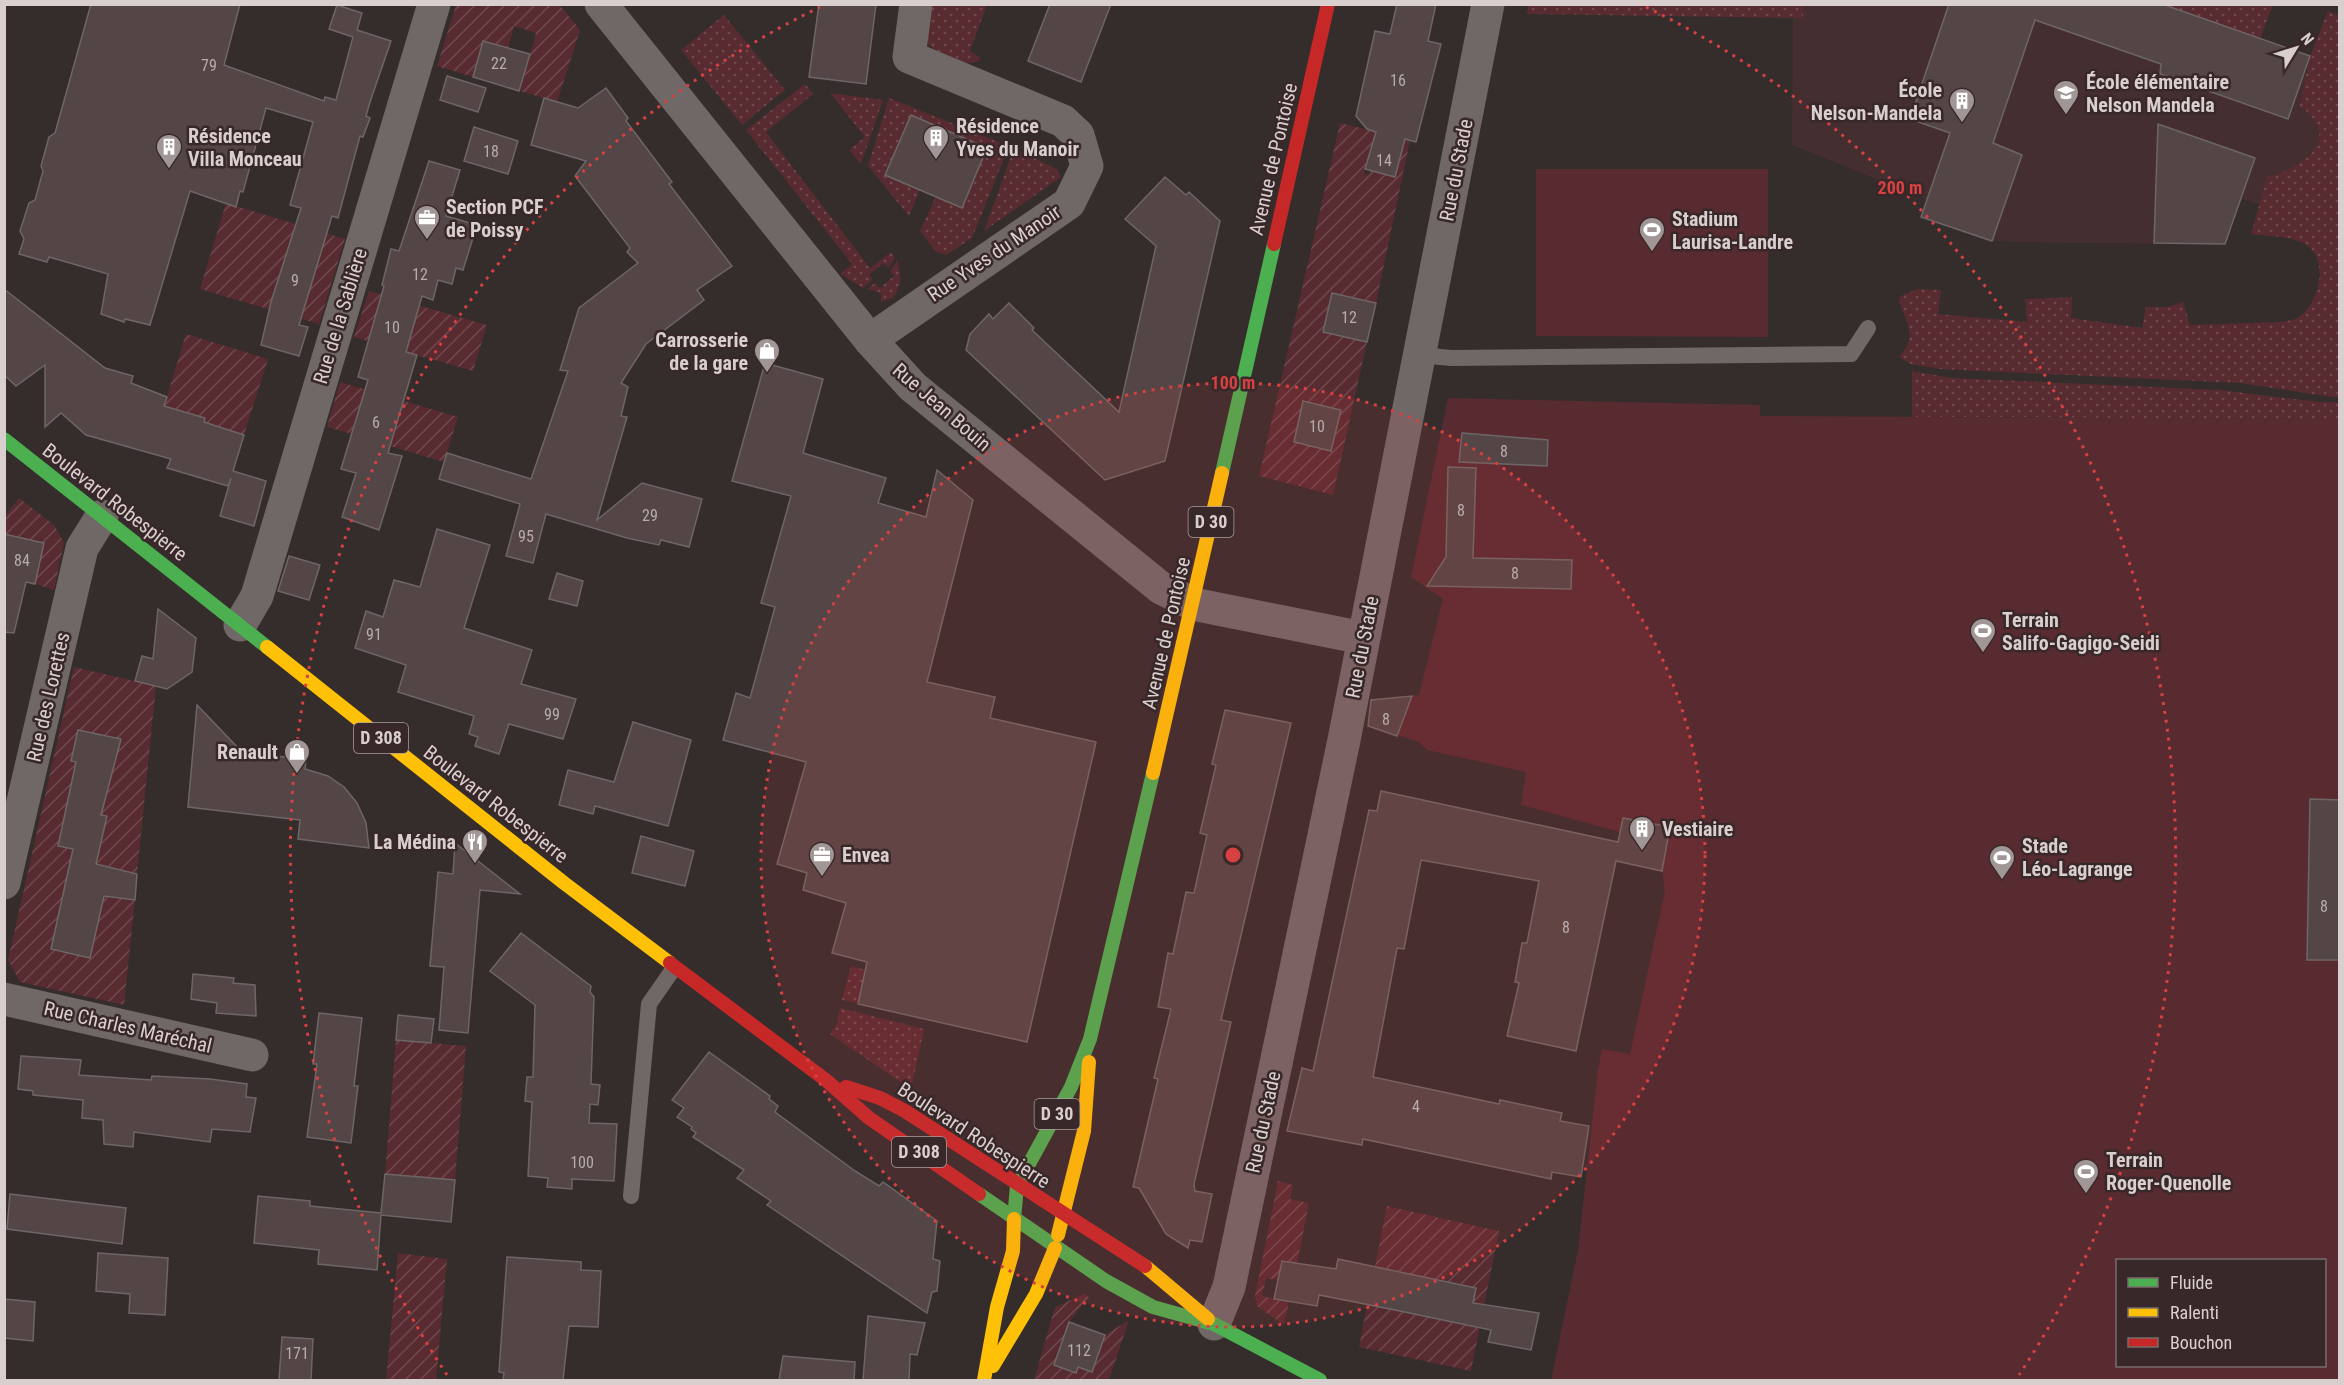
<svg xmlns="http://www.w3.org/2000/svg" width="2344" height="1385" font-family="'Roboto Condensed',sans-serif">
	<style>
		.built { fill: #442e2f }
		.grass { fill: url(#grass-dots) }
		.garden { fill: url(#garden-furrows); fill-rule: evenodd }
		.pitch { fill: #582b30; fill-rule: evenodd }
		.building { fill: #544546; stroke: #6e6666; stroke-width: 1.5 }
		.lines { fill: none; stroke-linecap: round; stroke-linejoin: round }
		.lane { stroke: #706767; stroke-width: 16 }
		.street { stroke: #706767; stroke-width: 33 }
		.fast { stroke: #4caf50; stroke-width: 14 }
		.slow { stroke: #ffc107; stroke-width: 14 }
		.jam { stroke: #c62828; stroke-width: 14 }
		.ring { fill: none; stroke: #d74141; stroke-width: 3; stroke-dasharray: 3 6 }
		.labels { text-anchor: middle; stroke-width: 5; stroke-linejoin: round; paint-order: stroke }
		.number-label { font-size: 16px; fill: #b8acad }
		.shield { fill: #392829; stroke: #aa9d9d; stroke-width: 1.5 }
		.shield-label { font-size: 18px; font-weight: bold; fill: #dacfcf }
		.poi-label { font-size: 20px; font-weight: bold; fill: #dacfcf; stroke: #392829; text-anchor: start }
		.street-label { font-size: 20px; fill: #dacfcf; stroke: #392829 }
		.centre { fill: #d74141; stroke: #392829; stroke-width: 3 }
		.ring-label { font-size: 18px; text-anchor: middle; font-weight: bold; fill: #d74141; stroke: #392829; stroke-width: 5; stroke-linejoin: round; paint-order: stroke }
	</style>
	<defs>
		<pattern id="grass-dots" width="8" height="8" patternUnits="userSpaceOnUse" patternTransform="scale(1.5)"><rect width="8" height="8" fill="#582b30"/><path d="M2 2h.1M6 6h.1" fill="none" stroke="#6f494d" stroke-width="1.8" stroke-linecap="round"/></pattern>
		<pattern id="garden-furrows" width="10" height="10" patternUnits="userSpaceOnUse" patternTransform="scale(1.5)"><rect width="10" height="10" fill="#582b30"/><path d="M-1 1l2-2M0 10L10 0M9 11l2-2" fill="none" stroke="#6f494d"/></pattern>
	</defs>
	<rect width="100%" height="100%" fill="#352c2c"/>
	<polygon class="built" points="1793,5 2149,5 2310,56 2305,73 2338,83 2327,224 2241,199 2225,244 2063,243 1992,241 1921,217 1927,200 1792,145"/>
	<g class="grass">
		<polygon points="1529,4 1803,4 1803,18 1527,14"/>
		<path d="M926 5H987L970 51 980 58 979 61C959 68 939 55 925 41Z"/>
		<polygon points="2149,5 2273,5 2260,39"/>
		<path d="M2328 11 2339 15V398L2240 383 1940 369 1911 364 1899 357C1919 335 1905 322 1899 300L1901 296 1917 289 1941 290 1938 314 2027 322 2025 299 2072 297 2071 318 2142 328 2146 307H2167L2183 302 2190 325 2281 322C2285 321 2291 321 2295 319 2317 309 2330 264 2309 247 2294 235 2269 237 2251 234L2267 177C2304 168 2344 138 2300 106L2310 56Z"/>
		<polygon points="724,15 785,90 742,125 681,50"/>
		<polygon points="805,84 813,94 766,132 870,268 891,252 895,258 888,268 883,263 869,275 873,279 863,288 840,274 852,264 746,130"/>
		<polygon points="830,93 883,100 861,164 849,150 865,137"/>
		<polygon points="889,98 1009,146 972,238 946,255 936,252 920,231 936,196 962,208 987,148 911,115 885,175 920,190 909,216 868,166"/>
		<polygon points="1014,148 1057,169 1061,177 984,231"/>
		<path d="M897 261C902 274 902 286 893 298L881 302V293L867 289 875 283 880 288 894 276 890 271Z"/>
		<polygon points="1912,371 1952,378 2219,390 2320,402 2339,402 2339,419 1912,417"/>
		<polygon points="851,966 865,970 858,1003 842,1000"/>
		<polygon points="840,1008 924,1029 911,1089 830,1034 837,1024"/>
	</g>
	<g class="garden">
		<polygon points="456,5 560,5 580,30 557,102 520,91 525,75 519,72 530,54 536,33 514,26 508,48 484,41 473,77 437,66"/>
		<path d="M1340 123 1410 140 1376 303 1332 293 1323 331 1367 342 1333 495 1259 476ZM1373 141 1403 149 1395 177 1370 170 1369 175 1364 173ZM1303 401 1340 410 1331 451 1294 442Z"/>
		<path d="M226 203 345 239 319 324 200 289ZM289 249 319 259 303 312Z"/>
		<polygon points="369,291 487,325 473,371 406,352 380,302 368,341 354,337"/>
		<polygon points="186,334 268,359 244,435 204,422 205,418 164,406"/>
		<polygon points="340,382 458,417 444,462 390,446 400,410 352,434 327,427"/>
		<polygon points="19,498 54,525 64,543 54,590 35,584 5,534 5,516"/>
		<path d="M74 667 156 686 137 874 121 871 117 898 135 900 124 1005 20 982 8 960ZM78 730 121 739 107 789 72 781 76 762 71 761ZM66 807 107 816 98 855 58 846Z"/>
		<polygon points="396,1040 466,1046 455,1180 385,1174"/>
		<polygon points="1278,1181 1293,1185 1290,1199 1309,1203 1297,1264 1278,1280 1266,1278 1262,1296 1289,1302 1284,1325 1257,1306 1255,1296"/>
		<polygon points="1387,1206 1499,1231 1471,1371 1359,1347 1367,1305 1395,1310 1402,1272 1375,1266"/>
		<polygon points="398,1253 447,1259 436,1380 386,1380"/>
		<polygon points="1084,1294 1089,1297 1069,1322 1054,1365 1075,1373 1078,1367 1092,1372 1105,1335 1129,1320 1109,1380 1034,1380 1055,1307"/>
	</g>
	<g class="pitch">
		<polygon points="1536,169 1768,169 1768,337 1536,336"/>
		<path d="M1448 398 1760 405V416L2339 419V1380H1551L1578 1250 1598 1069 1602 1049 1630 1054 1665 891 1662 871 1616 861 1620 832 1521 805 1526 772 1427 750 1419 742 1368 726 1371 700 1419 695 1443 599 1411 577ZM2118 1260H2324V1366H2118Z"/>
	</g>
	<g class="building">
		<polygon points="91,4 240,4 224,65 324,101 325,97 336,100 353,37 329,29 337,5 362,13 357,30 391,41 370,102 366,116 370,118 363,137 360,136 338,218 332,216 299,325 308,327 299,356 261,345 271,302 301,208 290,205 313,122 266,108 243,192 240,191 236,207 190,191 150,325 125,319 124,322 101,314 108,274 49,257 47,262 19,254 24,239 20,231 29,203 35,200 43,171 41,166 49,137 55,133"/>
		<polygon points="819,4 876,4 866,84 809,77"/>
		<polygon points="1050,4 1111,4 1081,82 1028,61"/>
		<polygon points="1397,4 1436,4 1428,41 1441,44 1416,142 1405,139 1395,177 1365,169 1376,132 1367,129 1356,116 1375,31 1390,34"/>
		<polygon points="1949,4 2162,4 2310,56 2288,119 2160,74 2161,64 2035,20 1993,143 2022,155 1992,241 1921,217 1950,133 1910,119"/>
		<polygon points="483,41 530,54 519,91 473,77"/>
		<polygon points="447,76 486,88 478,112 440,100"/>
		<polygon points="606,88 628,118 626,121 672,182 669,184 732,266 697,290 704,300 646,344 621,383 628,387 621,416 627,417 597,520 642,483 702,499 689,547 661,540 659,545 627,538 546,514 533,563 506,556 520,504 439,479 447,453 531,479 568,371 560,370 579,308 638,263 627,252 630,248 575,176 586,161 531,145 544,98 578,108"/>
		<polygon points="911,115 987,148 962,208 885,175"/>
		<polygon points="2158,124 2255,158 2225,244 2154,243"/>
		<polygon points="474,127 518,141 508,174 464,161"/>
		<polygon points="429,161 460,170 446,216 477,225 463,270 456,268 452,284 438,280 433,300 422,296 406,352 417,355 388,453 402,456 379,530 342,517 356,473 341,469 368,380 358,377 384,286 382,285 391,249 399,251"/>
		<polygon points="1165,177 1186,195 1189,192 1220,221 1165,461 1105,480 966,350 970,334 989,314 993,319 1009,303 1034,328 1032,330 1119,412 1156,246 1125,219"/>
		<polygon points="4,289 105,368 133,376 131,383 167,397 164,406 205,418 204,422 244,435 233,471 266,481 254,526 220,516 231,478 228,486 167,468 171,459 86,435 61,413 45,427 45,365 16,386 4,375"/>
		<polygon points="1332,293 1376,303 1367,342 1323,332"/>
		<polygon points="765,363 823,379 803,453 886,478 878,503 926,517 937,470 973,500 927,682 995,697 990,718 1096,742 1027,1042 858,1004 867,962 832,953 846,903 803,890 807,873 777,864 806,762 723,740 736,693 750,698 775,607 761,603 791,496 732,481"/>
		<polygon points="1303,401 1341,410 1331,451 1294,442"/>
		<polygon points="1462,433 1548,440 1547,466 1459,462"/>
		<polygon points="1448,467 1476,468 1473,558 1572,560 1571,589 1427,586 1446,557"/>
		<polygon points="437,529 490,545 464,628 532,650 521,684 576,699 563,739 509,724 499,754 475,746 478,737 469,734 474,716 398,692 406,665 355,648 366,611 383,617 394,580 420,587"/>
		<polygon points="4,534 44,543 35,584 26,582 14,633 4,632"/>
		<polygon points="289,556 320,565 309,600 278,591"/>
		<polygon points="557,573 583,581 577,606 549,599"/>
		<polygon points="158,609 196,638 192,672 167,689 135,681 142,656 153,659"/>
		<polygon points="1412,696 1397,736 1368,726 1371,700"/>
		<polygon points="197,705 243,753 306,759 305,769 328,776 344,787 357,803 366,823 369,848 298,839 300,820 188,807"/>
		<polygon points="1225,710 1291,723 1221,1020 1231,1022 1194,1184 1195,1191 1212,1194 1202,1242 1190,1240 1188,1248 1166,1234 1139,1188 1133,1187 1158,1079 1154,1078 1171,1009 1158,1007 1168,953 1173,954 1186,892 1194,893 1207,835 1200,833 1216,765 1212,764"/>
		<polygon points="633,722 691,740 668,826 595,806 593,814 559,805 568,770 614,782"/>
		<polygon points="78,730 121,739 101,815 107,816 96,864 137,874 135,900 104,896 90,958 51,949 73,849 58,846 76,762 71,761"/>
		<polygon points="1381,791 1618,842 1623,818 1670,827 1662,871 1616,861 1576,1051 1507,1036 1519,983 1515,982 1522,943 1527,943 1539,881 1421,860 1404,949 1397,948 1373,1077 1499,1104 1500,1100 1562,1113 1560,1121 1589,1126 1581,1177 1552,1172 1551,1179 1363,1139 1362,1145 1287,1131 1302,1068 1313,1071 1369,810 1377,811"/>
		<polygon points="2310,799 2340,800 2340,960 2307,960"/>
		<polygon points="641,836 694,851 685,886 632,873"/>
		<polygon points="455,843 520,894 480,890 468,1033 439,1030 444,967 430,966 438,872 453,874"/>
		<polygon points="521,933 591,986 590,992 594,997 591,1084 600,1085 598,1105 590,1104 589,1123 617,1124 614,1181 572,1179 572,1189 547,1187 548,1178 528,1176 532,1102 525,1101 527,1077 533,1077 535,1005 490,971"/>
		<polygon points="193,974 234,978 233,983 255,985 256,1016 216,1013 217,1003 191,999"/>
		<polygon points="319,1013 362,1018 354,1086 358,1086 351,1143 307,1137 317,1064 313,1064"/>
		<polygon points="398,1015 434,1019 431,1043 396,1040"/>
		<polygon points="709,1052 770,1096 769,1099 778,1106 775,1112 855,1171 879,1186 883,1182 937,1221 933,1259 940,1261 937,1291 932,1292 927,1313 767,1205 771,1201 737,1178 744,1170 693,1137 696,1133 691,1129 692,1127 677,1117 684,1108 672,1100"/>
		<polygon points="21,1056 81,1060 79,1075 151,1080 152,1076 210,1079 247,1084 246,1097 256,1098 250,1132 212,1129 210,1142 134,1132 133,1147 104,1144 103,1120 82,1118 83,1100 33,1095 33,1091 18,1089"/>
		<polygon points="385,1174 455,1180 451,1222 381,1215 377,1270 318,1264 319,1250 254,1243 258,1196 310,1201 310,1206 381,1213"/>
		<polygon points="10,1194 126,1208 122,1244 7,1229"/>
		<polygon points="98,1253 168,1258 165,1315 129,1313 130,1294 96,1291"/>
		<polygon points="507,1257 581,1262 581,1270 601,1271 598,1327 569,1326 563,1380 503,1380 504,1373 499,1372"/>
		<polygon points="1338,1259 1476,1288 1473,1303 1539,1313 1531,1350 1488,1342 1491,1330 1395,1310 1319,1295 1317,1306 1274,1299 1282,1261 1336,1269"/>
		<polygon points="4,1299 35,1302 33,1341 4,1338"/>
		<polygon points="868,1316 925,1323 917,1355 910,1354 909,1380 863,1380"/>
		<polygon points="1069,1322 1105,1335 1092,1372 1078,1367 1076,1373 1054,1365"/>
		<polygon points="282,1337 313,1339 311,1380 279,1380"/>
		<polygon points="783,1356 855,1362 854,1380 779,1380"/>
	</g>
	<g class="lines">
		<g class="lane">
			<polyline points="1420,355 1451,358 1851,354 1868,328"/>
			<polyline points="631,1196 649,1004 674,968"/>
		</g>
		<g class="street">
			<polyline points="601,4 870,340 913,387 1161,588 1193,604 1363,638"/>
			<polyline points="870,340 1069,203 1087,166 1078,135 1063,121 909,57 916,4"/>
			<polyline points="240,625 257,596 434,4"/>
			<polyline points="4,883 82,548 102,516"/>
			<polyline points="4,999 252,1055"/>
			<polyline points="1214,1324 1229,1287 1344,740 1488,4"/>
		</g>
		<g class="fast">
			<polyline points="4,439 267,647"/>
			<polyline points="1222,473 1274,244"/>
			<polyline points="979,1194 1106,1281 1153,1307 1214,1324 1320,1380"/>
			<polyline points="1014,1219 1017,1186 1071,1087 1090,1039 1153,773"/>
		</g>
		<g class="slow">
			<polyline points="267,647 564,883 670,963"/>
			<polyline points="1153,773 1222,473"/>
			<polyline points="1058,1235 1084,1131 1089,1062"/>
			<polyline points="1145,1266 1208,1319"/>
			<polyline points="993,1366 1036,1294 1055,1248"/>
			<polyline points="984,1380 997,1307 1013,1251 1014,1219"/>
		</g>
		<g class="jam">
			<polyline points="1274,244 1328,4"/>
			<polyline points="670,963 827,1081 869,1118 979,1194"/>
			<polyline points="846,1087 880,1098 905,1111 1145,1266"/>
		</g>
	</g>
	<circle cx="1233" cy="855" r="472" fill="#d74141" fill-opacity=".12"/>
	<g class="ring">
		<circle cx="1233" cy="855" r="472"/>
		<path d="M447 1375A943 943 0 0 1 820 7M1646 7A943 943 0 0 1 2019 1375"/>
	</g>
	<defs>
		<symbol id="school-pin" viewBox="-11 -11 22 30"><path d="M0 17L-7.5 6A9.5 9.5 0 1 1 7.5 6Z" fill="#a09696" stroke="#392829"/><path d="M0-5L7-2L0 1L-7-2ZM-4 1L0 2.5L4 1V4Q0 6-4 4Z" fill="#fff"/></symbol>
		<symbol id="building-pin" viewBox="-11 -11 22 30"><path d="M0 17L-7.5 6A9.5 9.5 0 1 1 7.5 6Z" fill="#a09696" stroke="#392829"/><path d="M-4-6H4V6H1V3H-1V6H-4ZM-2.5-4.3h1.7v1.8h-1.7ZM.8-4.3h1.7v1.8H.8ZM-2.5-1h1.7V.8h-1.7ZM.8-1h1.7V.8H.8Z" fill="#fff"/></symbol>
		<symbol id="office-pin" viewBox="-11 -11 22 30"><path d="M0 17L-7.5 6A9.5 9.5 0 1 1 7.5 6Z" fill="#a09696" stroke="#392829"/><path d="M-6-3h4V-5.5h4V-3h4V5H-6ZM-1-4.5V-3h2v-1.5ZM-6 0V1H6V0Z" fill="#fff"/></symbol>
		<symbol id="stadium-pin" viewBox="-11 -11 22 30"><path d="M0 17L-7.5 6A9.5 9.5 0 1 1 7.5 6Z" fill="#a09696" stroke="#392829"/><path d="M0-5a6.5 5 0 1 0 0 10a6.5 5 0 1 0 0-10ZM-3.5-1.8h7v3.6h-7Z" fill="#fff"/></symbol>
		<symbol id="shop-pin" viewBox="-11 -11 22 30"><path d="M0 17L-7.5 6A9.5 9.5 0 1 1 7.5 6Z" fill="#a09696" stroke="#392829"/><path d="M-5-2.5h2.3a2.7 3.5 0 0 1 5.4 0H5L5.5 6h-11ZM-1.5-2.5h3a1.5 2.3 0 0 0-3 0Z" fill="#fff"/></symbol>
		<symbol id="restaurant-pin" viewBox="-11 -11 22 30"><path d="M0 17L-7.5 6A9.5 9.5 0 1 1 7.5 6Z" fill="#a09696" stroke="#392829"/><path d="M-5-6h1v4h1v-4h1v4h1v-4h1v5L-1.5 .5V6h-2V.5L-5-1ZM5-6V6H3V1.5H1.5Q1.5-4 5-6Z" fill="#fff"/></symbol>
	</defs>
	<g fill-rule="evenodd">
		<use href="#school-pin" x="2051" y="78" width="30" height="40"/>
		<use href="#building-pin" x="1947" y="86" width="30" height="40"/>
		<use href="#building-pin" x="921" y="123" width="30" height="40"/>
		<use href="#building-pin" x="154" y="132" width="30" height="40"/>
		<use href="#office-pin" x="412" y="203" width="30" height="40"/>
		<use href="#stadium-pin" x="1637" y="215" width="30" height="40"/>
		<use href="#shop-pin" x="752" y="336" width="30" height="40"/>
		<use href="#stadium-pin" x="1968" y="616" width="30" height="40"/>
		<use href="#shop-pin" x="282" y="737" width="30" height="40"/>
		<use href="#building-pin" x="1627" y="814" width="30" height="40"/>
		<use href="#restaurant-pin" x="460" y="827" width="30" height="40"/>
		<use href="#office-pin" x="807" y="840" width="30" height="40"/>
		<use href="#stadium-pin" x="1987" y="843" width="30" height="40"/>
		<use href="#stadium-pin" x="2071" y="1157" width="30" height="40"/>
	</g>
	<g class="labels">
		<g class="number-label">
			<text x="499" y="69">22</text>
			<text x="209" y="71">79</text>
			<text x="1398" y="86">16</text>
			<text x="491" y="157">18</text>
			<text x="1384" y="166">14</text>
			<text x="420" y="280">12</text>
			<text x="295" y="286">9</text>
			<text x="1349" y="323">12</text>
			<text x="392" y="333">10</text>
			<text x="376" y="428">6</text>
			<text x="1317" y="432">10</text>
			<text x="1504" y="457">8</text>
			<text x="1461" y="516">8</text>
			<text x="650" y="521">29</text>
			<text x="526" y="542">95</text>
			<text x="22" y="566">84</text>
			<text x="1515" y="579">8</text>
			<text x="374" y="640">91</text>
			<text x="552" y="720">99</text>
			<text x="1386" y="725">8</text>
			<text x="2324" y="912">8</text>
			<text x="1566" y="933">8</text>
			<text x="1416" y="1112">4</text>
			<text x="582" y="1168">100</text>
			<text x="1079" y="1356">112</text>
			<text x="297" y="1359">171</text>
		</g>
		<g class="shield">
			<rect x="1188.5" y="507" width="45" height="30" rx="4.5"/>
			<rect x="354" y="723" width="54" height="30" rx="4.5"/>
			<rect x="1034.5" y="1099" width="45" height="30" rx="4.5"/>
			<rect x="892" y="1137" width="54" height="30" rx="4.5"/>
		</g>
		<g class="shield-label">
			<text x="1211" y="528">D 30</text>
			<text x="381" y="744">D 308</text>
			<text x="1057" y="1120">D 30</text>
			<text x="919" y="1158">D 308</text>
		</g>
		<g class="poi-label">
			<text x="2086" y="89">École élémentaire<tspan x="2086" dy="23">Nelson Mandela</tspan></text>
			<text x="1942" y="97" text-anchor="end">École<tspan x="1942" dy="23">Nelson-Mandela</tspan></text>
			<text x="956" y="133">Résidence<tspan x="956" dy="23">Yves du Manoir</tspan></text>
			<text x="188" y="143">Résidence<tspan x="188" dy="23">Villa Monceau</tspan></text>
			<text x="446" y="214">Section PCF<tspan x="446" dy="23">de Poissy</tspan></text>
			<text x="1672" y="226">Stadium<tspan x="1672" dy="23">Laurisa-Landre</tspan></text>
			<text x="748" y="347" text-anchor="end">Carrosserie<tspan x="748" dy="23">de la gare</tspan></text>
			<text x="2002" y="627">Terrain<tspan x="2002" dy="23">Salifo-Gagigo-Seidi</tspan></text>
			<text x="278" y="759" text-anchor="end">Renault</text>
			<text x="1662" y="836">Vestiaire</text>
			<text x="456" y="849" text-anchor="end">La Médina</text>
			<text x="2022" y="853">Stade<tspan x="2022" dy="23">Léo-Lagrange</tspan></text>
			<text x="842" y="862">Envea</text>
			<text x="2106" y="1167">Terrain<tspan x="2106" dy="23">Roger-Quenolle</tspan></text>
		</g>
		<g class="street-label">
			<text transform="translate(1273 159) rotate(-77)" y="7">Avenue de Pontoise</text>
			<text transform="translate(1456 170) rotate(-79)" y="7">Rue du Stade</text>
			<text transform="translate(994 253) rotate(-34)" y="7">Rue Yves du Manoir</text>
			<text transform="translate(340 316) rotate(-73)" y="7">Rue de la Sablière</text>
			<text transform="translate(942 407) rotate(41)" y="7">Rue Jean Bouin</text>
			<text transform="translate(115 502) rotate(38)" y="7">Boulevard Robespierre</text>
			<text transform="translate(1166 633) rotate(-77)" y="7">Avenue de Pontoise</text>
			<text transform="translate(1362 647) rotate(-79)" y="7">Rue du Stade</text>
			<text transform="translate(48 697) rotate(-77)" y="7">Rue des Lorettes</text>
			<text transform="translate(496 804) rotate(38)" y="7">Boulevard Robespierre</text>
			<text transform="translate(128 1027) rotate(13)" y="7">Rue Charles Maréchal</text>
			<text transform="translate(1263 1122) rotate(-78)" y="7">Rue du Stade</text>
			<text transform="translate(974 1135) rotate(33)" y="7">Boulevard Robespierre</text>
		</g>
	</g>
	<circle cx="1233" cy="855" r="9" class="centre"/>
	<g class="ring-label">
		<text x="1900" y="194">200 m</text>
		<text x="1233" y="389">100 m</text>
	</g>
	<rect width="2344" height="1385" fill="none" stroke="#dacfcf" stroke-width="12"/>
	<rect x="2116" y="1259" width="210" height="108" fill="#392829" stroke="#796b6b" stroke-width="1.5"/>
	<rect x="2128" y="1278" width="30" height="9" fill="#4caf50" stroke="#796b6b" stroke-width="1.5"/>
	<text x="2170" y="1289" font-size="18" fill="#dacfcf">Fluide</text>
	<rect x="2128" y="1308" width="30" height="9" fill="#ffc107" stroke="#796b6b" stroke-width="1.5"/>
	<text x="2170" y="1319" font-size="18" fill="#dacfcf">Ralenti</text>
	<rect x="2128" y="1338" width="30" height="9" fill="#c62828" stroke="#796b6b" stroke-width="1.5"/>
	<text x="2170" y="1349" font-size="18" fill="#dacfcf">Bouchon</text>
	<g transform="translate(2296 48) rotate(52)" stroke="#392829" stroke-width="4.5" paint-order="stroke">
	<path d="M0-4.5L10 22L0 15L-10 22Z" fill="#dacfcf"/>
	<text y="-9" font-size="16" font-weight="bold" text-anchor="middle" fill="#dacfcf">N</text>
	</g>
</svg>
